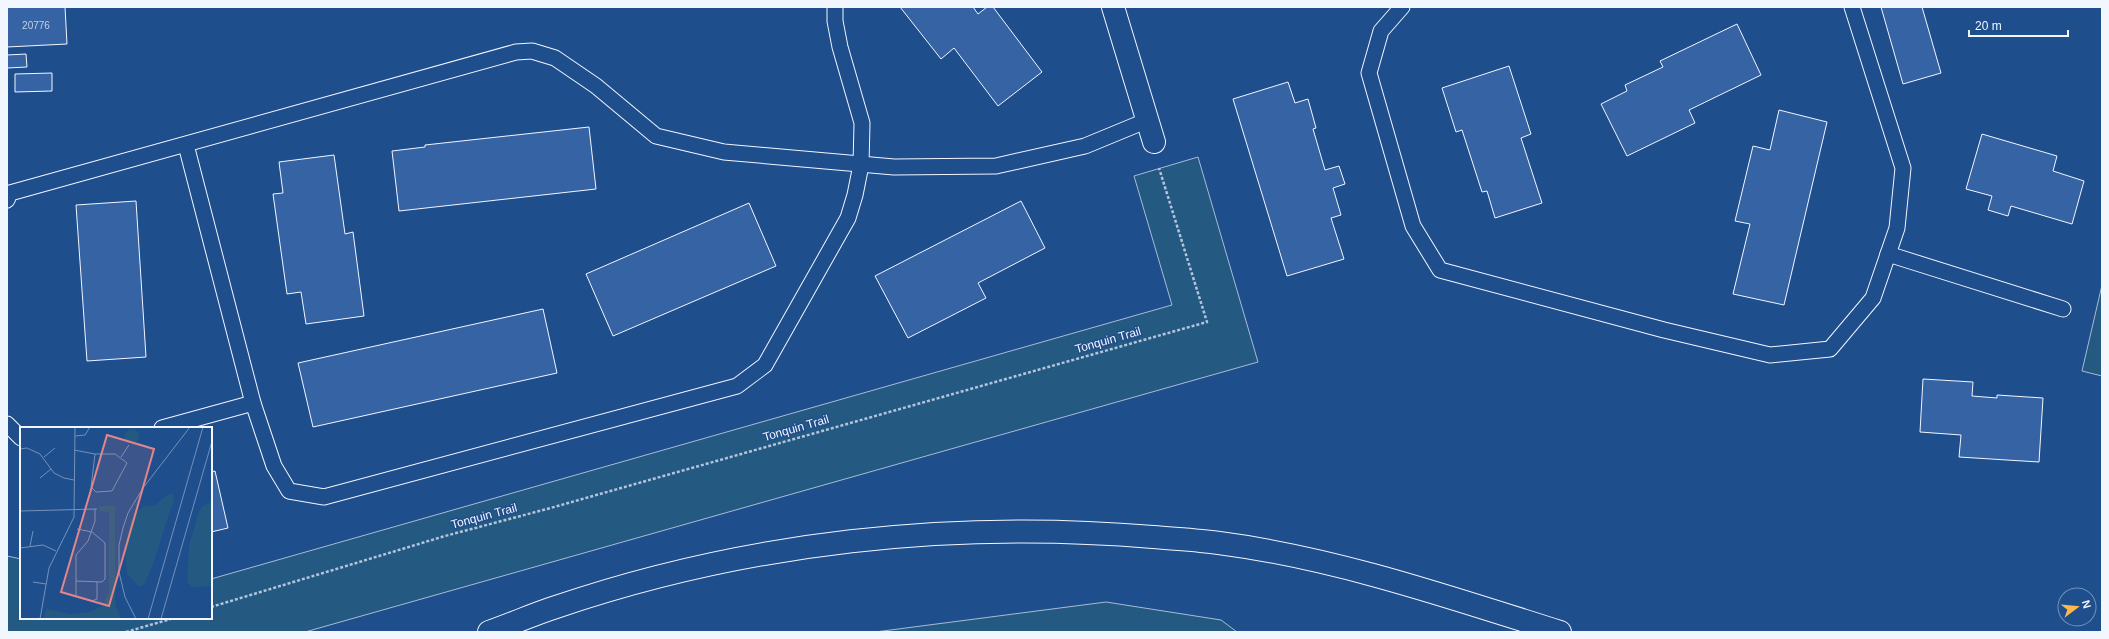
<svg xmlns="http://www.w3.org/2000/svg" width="2109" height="639" font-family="Helvetica,sans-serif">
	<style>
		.green { fill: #245a82; stroke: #a8bbd7 }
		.building { fill: #3563a3; stroke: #f2f6ff }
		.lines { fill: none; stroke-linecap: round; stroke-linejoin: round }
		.service-casing { stroke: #f2f6ff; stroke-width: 17 }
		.minor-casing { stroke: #f2f6ff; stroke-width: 24 }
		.motorway-casing { stroke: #f2f6ff; stroke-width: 24 }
		.path { stroke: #b3c4dc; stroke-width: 2.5; stroke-dasharray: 3 2; stroke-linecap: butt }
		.service { stroke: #1f4e8c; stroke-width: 15 }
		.minor { stroke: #1f4e8c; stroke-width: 22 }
		.motorway { stroke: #1f4e8c; stroke-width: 22 }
		.labels { text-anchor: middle; stroke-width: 3; stroke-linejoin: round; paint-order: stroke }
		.number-label { font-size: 10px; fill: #c3d1e8 }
		.street-label { font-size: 12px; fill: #f2f6ff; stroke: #1f4e8c }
		.inset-road { fill: none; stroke: #7391ba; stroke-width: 1 }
		.view { fill: #e38589; fill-opacity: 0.15; stroke: #e38589; stroke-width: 2 }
		.inset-edge { fill: none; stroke: #f2f6ff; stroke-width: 2 }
	</style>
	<rect width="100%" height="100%" fill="#1f4e8c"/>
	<g class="green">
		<polygon points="1198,157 1258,362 305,632 7,632 7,556 21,559 21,618 211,618 211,579 1172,305 1134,176"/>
		<polygon points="2102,285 2102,376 2082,371"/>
		<polygon points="1106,602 1221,620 1237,632 875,632"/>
	</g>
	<g class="building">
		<polygon points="7,7 65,7 67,44 7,47"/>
		<polygon points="900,7 973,7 978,14 987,7 993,7 1042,72 998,106 954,48 941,59"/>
		<polygon points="1881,7 1922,7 1941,73 1903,84"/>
		<polygon points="1737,24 1761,75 1689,110 1695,123 1627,156 1601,104 1627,91 1625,85 1663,67 1660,61"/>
		<polygon points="26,54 27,67 7,68 7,55"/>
		<polygon points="1509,66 1531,134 1521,138 1542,203 1495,218 1487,191 1482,192 1462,130 1456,132 1442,88"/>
		<polygon points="52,73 52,91 15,92 15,74"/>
		<polygon points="1288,82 1295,103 1308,99 1316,128 1313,129 1325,170 1339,166 1345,184 1333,188 1341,215 1331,218 1344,259 1287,276 1233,99"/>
		<polygon points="1779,110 1827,122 1784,305 1733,294 1750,224 1735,221 1753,146 1770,150"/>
		<polygon points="589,127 596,189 399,211 392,151 425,147 425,145"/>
		<polygon points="1982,134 2057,156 2053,171 2084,181 2072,224 2011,206 2008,216 1988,210 1992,196 1966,189"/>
		<polygon points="334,155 345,234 353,232 364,316 306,324 301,292 287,294 273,194 283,193 279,162"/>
		<polygon points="136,201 146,357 87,361 76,205"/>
		<polygon points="1021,201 1045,248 978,283 986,298 908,338 875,276"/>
		<polygon points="749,203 776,266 613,336 586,274"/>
		<polygon points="543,309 557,373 313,427 298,363"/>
		<polygon points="1923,379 1973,382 1972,396 1997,398 1997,395 2043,398 2039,462 1959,457 1961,435 1920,432"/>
		<polygon points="215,471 228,528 211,532 211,472"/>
	</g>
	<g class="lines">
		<defs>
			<g id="service">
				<polyline points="1402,7 1381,31 1369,73 1413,226 1440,270 1664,330 1770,355 1830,349 1873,298 1897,228 1903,168 1852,7"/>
				<polyline points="186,145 253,403 274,466 289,491 324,497 737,386 765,365 848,218 855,195 861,165 862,123 840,47 835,21 835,7"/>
				<polyline points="7,200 10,193 516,52 532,51 555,58 596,86 656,136 724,152 894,167 996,166 1085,146 1148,120"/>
				<polyline points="1888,254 2063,309"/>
				<polyline points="7,424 21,438"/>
				<polyline points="162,428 253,403"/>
			</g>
			<polyline id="minor" points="1113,7 1154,142"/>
			<path id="motorway" d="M489 632C512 624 534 614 556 607 747 542 953 520 1153 537 1175 539 1198 540 1219 543 1335 558 1449 597 1560 632"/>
		</defs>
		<use href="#service" class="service-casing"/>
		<use href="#minor" class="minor-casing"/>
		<use href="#motorway" class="motorway-casing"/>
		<g class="path">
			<polyline points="211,607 445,536 547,509 1207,322 1159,168"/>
			<polyline points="126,632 174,618"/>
		</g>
		<use href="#service" class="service"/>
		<use href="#minor" class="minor"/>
		<use href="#motorway" class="motorway"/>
	</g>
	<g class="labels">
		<g class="number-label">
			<text x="36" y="29">20776</text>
		</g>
		<g class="street-label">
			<text transform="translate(1108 340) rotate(-16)" y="4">Tonquin Trail</text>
			<text transform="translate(796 428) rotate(-16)" y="4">Tonquin Trail</text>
			<text transform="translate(484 516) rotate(-15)" y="4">Tonquin Trail</text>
		</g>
	</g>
	<g transform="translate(20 427)">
		<rect width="192" height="192" fill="#1f4e8c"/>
		<path d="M105 9a7 7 0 1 1 14 0a7 7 0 1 1-14 0ZM149 67H153L154 72 132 140 123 159H118L107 146 105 126 110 96 114 87 124 79H134ZM192 75V159L172 160 167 155 169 119 179 84 183 79ZM79 79H95V178L102 192H24L26 182 51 187 71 185 82 179 89 165V85L79 84Z" fill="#245a82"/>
		<path class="inset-road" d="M55 9 65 8 70 0M0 22 7 21 20 27 34 46 44 51 54 53M54 23 75 27M75 27H95L107 36 92 64 76 65 71 60ZM24 30 35 21M101 30 109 18M20 51 31 42M75 82V94L68 114 56 128V169L72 174 77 172V155M0 84 77 82M10 119 13 104M0 121 23 118 36 124M56 154 82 155 85 152V116L72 105 57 102M13 155 26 157M20 192 29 141 54 90 55 0M116 192 105 170 99 145V118L103 101 108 86 123 61 170 0M128 192 183 0M141 192 192 14"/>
		<path class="view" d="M87 8 134 22 89 179 41 165Z"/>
		<rect width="192" height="192" class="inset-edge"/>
	</g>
	<rect width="2109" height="639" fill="none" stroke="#f2f6ff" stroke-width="16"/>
	<g transform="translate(2077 607) rotate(74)"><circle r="19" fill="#1f4e8c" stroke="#7391ba"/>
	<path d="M0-3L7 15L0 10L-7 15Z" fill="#ffb74d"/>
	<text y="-6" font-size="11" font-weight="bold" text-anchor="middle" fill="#f2f6ff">N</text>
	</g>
	<path d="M1969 30v6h99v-6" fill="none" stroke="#f2f6ff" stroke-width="2"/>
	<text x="1975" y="30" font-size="12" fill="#f2f6ff" stroke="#1f4e8c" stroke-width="3" paint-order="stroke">20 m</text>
</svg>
